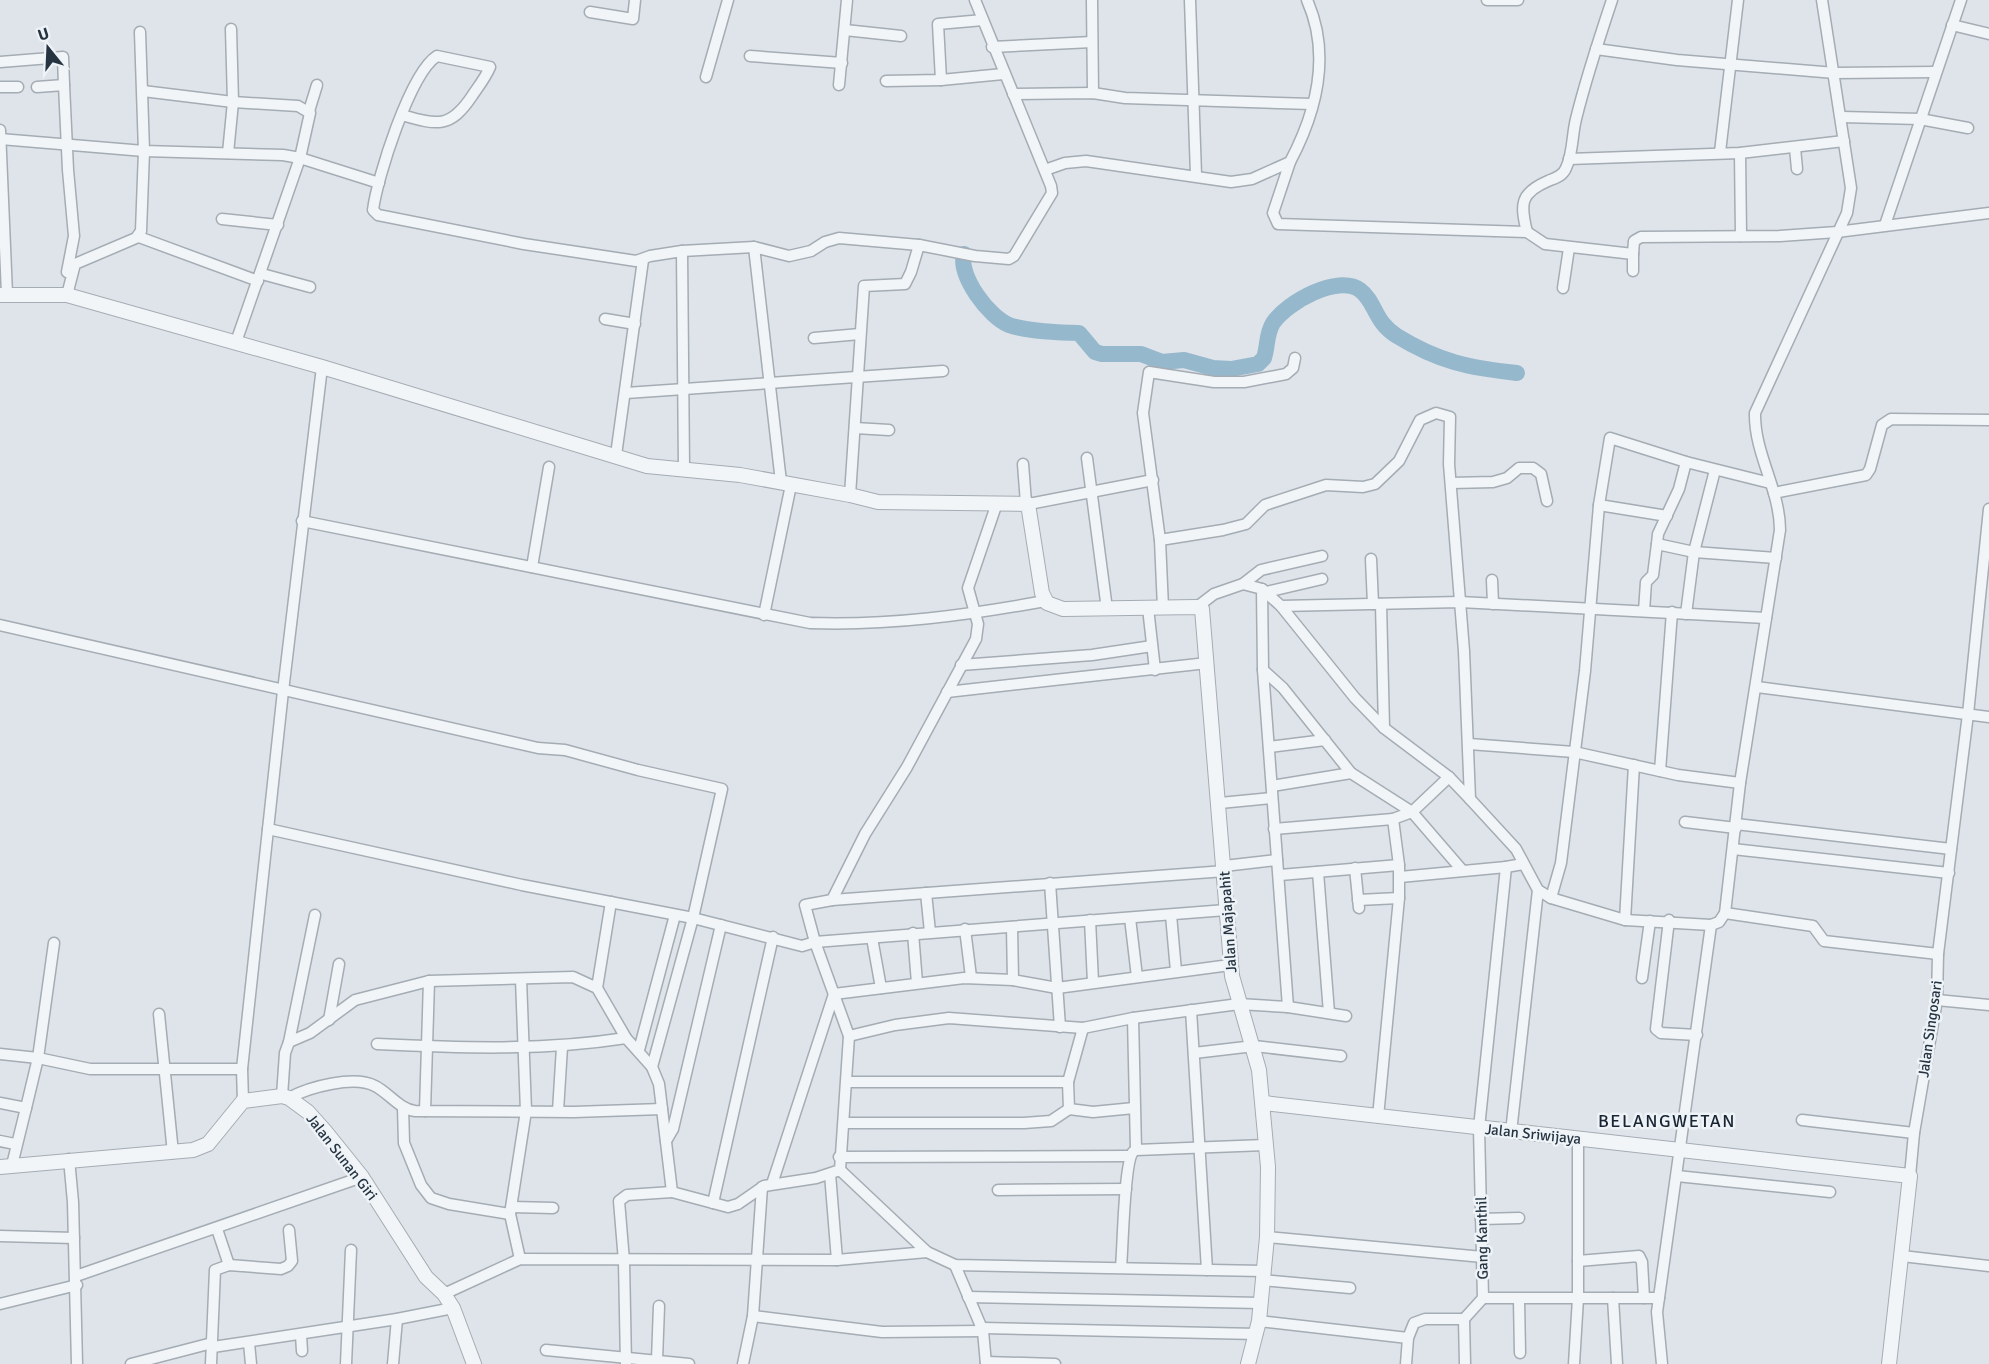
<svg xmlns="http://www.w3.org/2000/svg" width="1989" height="1364" font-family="Signika,sans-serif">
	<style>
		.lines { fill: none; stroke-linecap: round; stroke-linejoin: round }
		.river { stroke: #96b8cd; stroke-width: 16 }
		.minor-casing { stroke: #a4acb4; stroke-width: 13 }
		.tertiary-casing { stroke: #a4acb4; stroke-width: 16 }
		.minor { stroke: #f2f5f7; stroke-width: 10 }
		.tertiary { stroke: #f2f5f7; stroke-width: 14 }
		.labels { text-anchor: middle; stroke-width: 5; stroke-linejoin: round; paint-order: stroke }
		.street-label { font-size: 15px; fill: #263442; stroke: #eef3f7 }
		.quarter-label { font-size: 18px; letter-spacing: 1.5px; fill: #192533; stroke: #eef3f7 }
	</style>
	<rect width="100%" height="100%" fill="#dfe4ea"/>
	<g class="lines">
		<path class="river" d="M964 254C958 276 989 317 1009 325 1026 331 1061 333 1079 333L1095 352 1102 354H1141L1162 362 1184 360 1213 368 1231 369 1258 364 1264 358C1268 346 1266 334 1273 323 1287 302 1338 274 1360 290 1376 302 1374 322 1397 336 1439 362 1470 368 1517 373"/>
		<defs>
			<g id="minor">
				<polyline points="1092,0 1093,93"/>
				<polyline points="1190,0 1196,175"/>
				<polyline points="1487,0 1518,0"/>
				<polyline points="590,12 633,19 635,0"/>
				<polyline points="1952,25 1989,34"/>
				<polyline points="845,30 901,36"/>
				<polyline points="992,47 1092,42"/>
				<polyline points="1596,49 1677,60 1835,73 1935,72"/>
				<polyline points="750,56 842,63"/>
				<polyline points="0,62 63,57 64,85"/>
				<polyline points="706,77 728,0"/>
				<polyline points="941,80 938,24 983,20"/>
				<polyline points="886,81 941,80 1003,74"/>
				<polyline points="839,85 847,0"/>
				<polyline points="0,87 18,87"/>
				<polyline points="37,87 64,85 68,170 74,236 67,272"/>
				<polyline points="143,91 233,102 298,106 310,113 300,158 236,342"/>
				<polyline points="1013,94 1093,93 1125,98 1312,104"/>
				<polyline points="309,111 317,85"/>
				<path d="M402 115C437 125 450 129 472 96 478 87 486 77 490 67L437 56C410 73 377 178 373 210L378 215 524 244 636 261 650 256 682 251 684 469"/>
				<polyline points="1842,117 1920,119 1968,128"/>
				<polyline points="0,130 7,294"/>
				<polyline points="0,139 144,151 283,155 300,158 379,183"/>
				<polyline points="1795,148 1797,169"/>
				<polyline points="1720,152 1738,0"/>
				<polyline points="228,153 233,102 231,29"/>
				<polyline points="1740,153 1741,236"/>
				<polyline points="1569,159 1740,153 1844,141"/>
				<polyline points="1290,162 1273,213 1278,224 1527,232 1545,244 1633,254 1634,241 1641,237 1780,236 1837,232 1989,213"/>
				<path d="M1045 170 1065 163 1086 161 1231 182 1252 179 1290 162C1317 111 1331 54 1307 0"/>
				<polyline points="222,219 278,225"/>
				<polyline points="1885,225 1961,0"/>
				<path d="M1527 232C1520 204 1520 193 1548 181 1555 178 1563 176 1566 168 1573 154 1572 134 1576 119 1586 78 1599 39 1612 0"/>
				<polyline points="139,237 258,281"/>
				<polyline points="682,251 754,247"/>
				<polyline points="1633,254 1633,271"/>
				<polyline points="262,274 310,287"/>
				<polyline points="1563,288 1569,248"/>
				<polyline points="67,295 75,264 136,238 141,231 144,151 140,32"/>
				<polyline points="605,319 635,324"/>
				<polyline points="814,338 860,334"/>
				<polyline points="626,393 943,371"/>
				<polyline points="855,428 889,430"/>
				<polyline points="616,455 643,260"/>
				<polyline points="1087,458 1107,609"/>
				<polyline points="1686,462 1679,489 1658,534 1657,544 1694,552 1776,558"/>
				<polyline points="1023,464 1026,503"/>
				<polyline points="781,482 754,247 789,256 811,251 825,242 839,238 919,245"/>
				<polyline points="1451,483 1493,482 1507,478 1519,468 1533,468 1541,474 1547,501"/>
				<polyline points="1774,493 1866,475 1870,469 1882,425 1891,419 1989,420"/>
				<polyline points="850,495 864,286 905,284 911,272 919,245 975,256 1009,259 1014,256 1052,193 1051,186 975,0"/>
				<polyline points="1029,504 1153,480"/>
				<polyline points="1599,505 1667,516"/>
				<path d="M302 521 810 623C888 626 968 615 1045 601"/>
				<polyline points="1160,540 1223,530 1246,524 1265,505 1326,485 1363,487 1375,484 1399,461 1420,420 1436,413 1450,417 1449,464 1464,651 1470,799"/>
				<polyline points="1371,559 1373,604"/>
				<polyline points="532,567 549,467"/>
				<polyline points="1492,580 1493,604"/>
				<polyline points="1243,584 1262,589 1263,670 1288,1007"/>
				<polyline points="1262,589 1281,606 1460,602 1766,618"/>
				<polyline points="1266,592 1322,579"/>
				<polyline points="1381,604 1384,728"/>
				<polyline points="1281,606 1355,698 1384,728 1449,777 1470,799 1516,849 1538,890 1551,898 1625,920 1711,925"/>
				<polyline points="1197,607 1214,594 1243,584 1261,570 1322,556"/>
				<polyline points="1148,608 1155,670"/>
				<polyline points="1163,608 1160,540 1143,413 1149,372 1214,382 1244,382 1286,374 1293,368 1295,358"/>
				<polyline points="1644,611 1646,582 1653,575 1657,544"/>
				<polyline points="1686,614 1694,552 1715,470"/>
				<polyline points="764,615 791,485"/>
				<polyline points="0,625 538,748 565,750 638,770 722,789 693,918 652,1067"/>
				<polyline points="961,665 1092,655 1152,646"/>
				<polyline points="1263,670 1283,688 1351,773 1412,812 1462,870"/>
				<polyline points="1757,687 1989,717"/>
				<polyline points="947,692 1207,663"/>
				<polyline points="1469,744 1574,752 1678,775 1740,783"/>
				<polyline points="1269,747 1325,740"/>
				<polyline points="1660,771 1672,612"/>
				<polyline points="1272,786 1351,773"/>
				<polyline points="1220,803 1272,798"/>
				<polyline points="1685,822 1736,828"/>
				<polyline points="1736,824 1951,849"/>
				<polyline points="268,829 522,885 693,918 802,946 815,942 1226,910"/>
				<polyline points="1274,829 1393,819"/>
				<polyline points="1733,849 1949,873"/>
				<polyline points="1224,866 1277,860"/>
				<polyline points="1355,868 1359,908"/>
				<polyline points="1318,872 1329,1013"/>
				<polyline points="1280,875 1399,865"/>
				<polyline points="1400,877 1506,867"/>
				<polyline points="1050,883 1060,1027"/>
				<polyline points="926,893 930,932"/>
				<polyline points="1551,898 1561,863 1585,671 1599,505 1610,438 1686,462 1770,483"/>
				<polyline points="832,900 1225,871"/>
				<polyline points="1358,900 1399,898"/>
				<polyline points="1725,913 1813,926 1824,941 1938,954"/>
				<polyline points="1171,915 1176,971"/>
				<polyline points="1130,918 1137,977"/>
				<polyline points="1090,920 1093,982"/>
				<polyline points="1625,920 1634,765"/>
				<polyline points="1669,920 1656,1029 1661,1033 1697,1035"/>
				<polyline points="1012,927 1013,980"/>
				<polyline points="965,929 971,977"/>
				<polyline points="913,933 917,983"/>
				<polyline points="872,938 881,988"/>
				<polyline points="54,943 38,1058 90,1069 242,1069"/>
				<polyline points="1642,978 1650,921"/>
				<polyline points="597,988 611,902"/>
				<polyline points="1937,1000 1989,1005"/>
				<polyline points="1191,1010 1207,1270"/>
				<polyline points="159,1014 173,1153"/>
				<polyline points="1133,1018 1136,1150 1265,1145"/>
				<polyline points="329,1020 339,964"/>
				<polyline points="849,1036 895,1025 949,1018 1083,1028 1133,1018 1239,1004 1288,1007 1346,1016"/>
				<polyline points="289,1042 315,915"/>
				<path d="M377 1044C461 1048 543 1051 626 1038"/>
				<polyline points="639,1050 675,915"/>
				<polyline points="1194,1053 1254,1046 1341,1056"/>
				<polyline points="0,1054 38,1058 26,1108"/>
				<polyline points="848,1082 1068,1082"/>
				<polyline points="282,1096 285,1053 289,1042 310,1033 355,1000 429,981 573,977 597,988 626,1038 652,1067 659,1084 672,1192 728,1207 738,1204 764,1186 816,1178 840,1170 849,1036 815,942 805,905 832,900 865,834 907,767 976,639 978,624 968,588 997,503"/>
				<path d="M289 1098C309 1087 354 1075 375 1086 389 1093 399 1109 415 1111L574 1112 662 1109"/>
				<polyline points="243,1101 242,1069 283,691 322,367"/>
				<polyline points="0,1103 26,1108 12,1165"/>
				<polyline points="403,1107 404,1143 421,1185 431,1198 449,1204 510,1214"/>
				<polyline points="1069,1109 1093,1112 1134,1108"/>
				<polyline points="425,1111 429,981"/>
				<polyline points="558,1111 562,1047"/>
				<polyline points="1378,1117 1399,898 1399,865 1393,819 1412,812 1449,777"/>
				<polyline points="1802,1120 1914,1133"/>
				<polyline points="845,1123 1024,1123 1051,1121 1069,1109 1068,1082 1083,1028"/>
				<polyline points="1511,1132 1538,890"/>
				<polyline points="0,1141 15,1144"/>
				<polyline points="666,1141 673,1129 721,925"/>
				<polyline points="839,1157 1129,1156"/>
				<polyline points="69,1159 73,1202 77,1364"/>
				<polyline points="840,1170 927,1252 955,1265 1263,1271"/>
				<polyline points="830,1174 837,1260"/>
				<polyline points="1677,1176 1830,1192"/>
				<polyline points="1910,1176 1914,1133 1937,1000 1938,954 1968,714 1989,509"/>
				<polyline points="772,1184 834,994 964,978 1013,980 1057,988 1230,965"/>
				<polyline points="998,1190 1126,1189"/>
				<polyline points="713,1203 773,937"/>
				<polyline points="512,1207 553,1208"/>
				<polyline points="1481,1219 1519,1218"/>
				<polyline points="217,1229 229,1265"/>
				<polyline points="0,1236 74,1238"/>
				<polyline points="1267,1237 1483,1257"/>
				<polyline points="1902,1256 1989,1266"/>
				<polyline points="520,1259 510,1214 526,1111 521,979"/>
				<polyline points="1578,1261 1639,1256 1642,1262 1644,1298"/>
				<polyline points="955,1265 983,1331 986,1364"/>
				<path d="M1121 1267C1123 1247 1124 1163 1133 1152"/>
				<polyline points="76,1276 362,1177"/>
				<polyline points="1262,1280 1350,1288"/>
				<polyline points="444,1294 520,1259 837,1260 927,1252"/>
				<polyline points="968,1297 1260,1303"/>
				<polyline points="1483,1298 1659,1298"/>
				<polyline points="1613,1298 1617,1364"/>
				<polyline points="1519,1300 1520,1353"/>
				<polyline points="0,1304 77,1285"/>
				<polyline points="753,1316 882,1332 983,1331"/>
				<polyline points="1464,1319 1483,1298 1479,1128 1506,867 1523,864"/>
				<polyline points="1464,1319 1465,1364"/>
				<polyline points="1259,1321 1408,1338"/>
				<polyline points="982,1328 1257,1334"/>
				<polyline points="301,1335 302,1351"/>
				<polyline points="249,1343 251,1364"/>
				<polyline points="213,1347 397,1319 453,1308"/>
				<polyline points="546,1350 689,1364"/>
				<polyline points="657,1360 659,1306"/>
				<polyline points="986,1362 1055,1364"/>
				<polyline points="131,1364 212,1343"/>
				<polyline points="211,1364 215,1270 229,1265 281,1269 288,1266 292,1261 289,1230"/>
				<polyline points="346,1364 351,1250"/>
				<polyline points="393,1364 397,1319"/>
				<polyline points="626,1364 624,1261 619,1201 627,1195 672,1192"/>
				<polyline points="743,1364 753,1316 762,1187"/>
				<polyline points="1406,1364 1408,1338 1414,1323 1425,1319 1464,1319"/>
				<polyline points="1574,1364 1578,1298 1578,1139"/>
				<path d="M1662 1364 1657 1312 1711 925 1719 922 1725 913 1740 783 1780 530C1780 490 1754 453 1755 413L1847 213 1851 188 1822 0"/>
			</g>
			<g id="tertiary">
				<polyline points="0,295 67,295 322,367 647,466 740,475 850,495 878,502 1028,504 1042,593 1047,603 1063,609 1197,607 1202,609 1232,976 1259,1070 1268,1167 1267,1237 1259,1321 1248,1364"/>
				<polyline points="1264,1103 1910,1176 1889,1364"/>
				<polyline points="0,1167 193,1150 208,1144 243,1101 282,1096 289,1098 308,1112 325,1131 362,1177 426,1277 444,1294 453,1308 474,1364"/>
			</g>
		</defs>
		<use href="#minor" class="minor-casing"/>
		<use href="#tertiary" class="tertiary-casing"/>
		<use href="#minor" class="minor"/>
		<use href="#tertiary" class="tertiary"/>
	</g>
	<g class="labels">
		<g class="street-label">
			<text transform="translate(1228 922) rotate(-94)" y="5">Jalan Majapahit</text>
			<text transform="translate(1930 1029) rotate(-82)" y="5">Jalan Singosari</text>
			<text transform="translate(1533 1134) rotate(6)" y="5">Jalan Sriwijaya</text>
			<text transform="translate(342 1157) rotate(52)" y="5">Jalan Sunan Giri</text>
			<text transform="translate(1482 1238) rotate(-91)" y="5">Gang Kanthil</text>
		</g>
		<g class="quarter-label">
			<text x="1667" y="1127">BELANGWETAN</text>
		</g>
	</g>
	<g transform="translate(48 48) rotate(342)" stroke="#eef3f7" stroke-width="4.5" paint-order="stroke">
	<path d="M0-4.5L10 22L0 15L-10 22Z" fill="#263442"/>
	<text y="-9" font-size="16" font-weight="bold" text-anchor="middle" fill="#263442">U</text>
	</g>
</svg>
